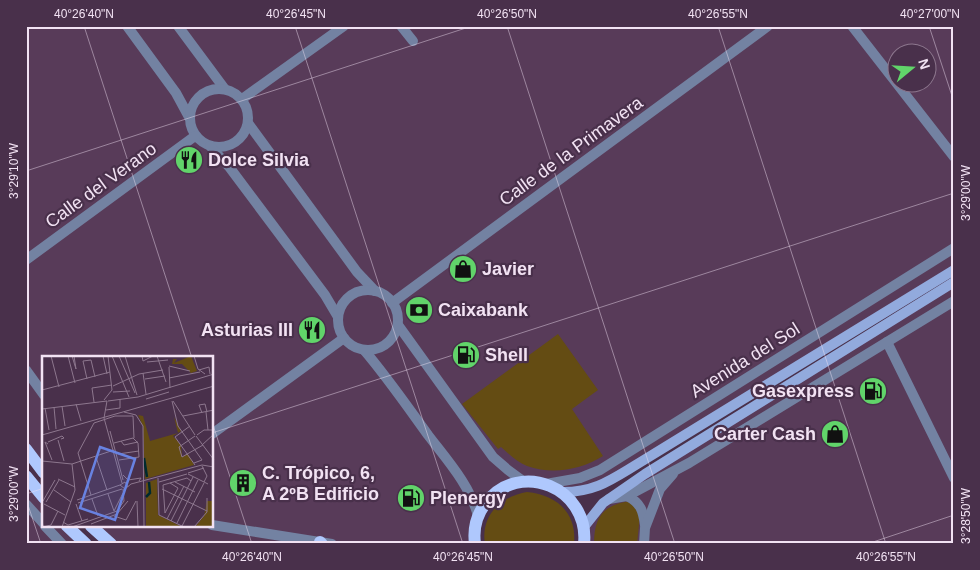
<svg xmlns="http://www.w3.org/2000/svg" width="980" height="570" font-family="Helvetica,sans-serif">
	<style>
		.built { fill: #583b59; fill-rule: evenodd }
		.green { fill: #644c13 }
		.lines { fill: none; stroke-linecap: round; stroke-linejoin: round }
		.minor { stroke: #7382a2; stroke-width: 10 }
		.secondary { stroke: #92aadd; stroke-width: 10 }
		.primary { stroke: #afc8fd; stroke-width: 12 }
		.ticks { fill: none; stroke: #f2e2f3; stroke-width: 1; stroke-opacity: 0.45 }
		.labels { text-anchor: middle; stroke-width: 4.5; stroke-linejoin: round; paint-order: stroke }
		.street-label { font-size: 18px; fill: #f2e2f3; stroke: #49304b }
		.poi-label { font-size: 18px; font-weight: bold; fill: #f2e2f3; stroke: #49304b; text-anchor: start }
		.inset-river { fill: none; stroke: #002a2e; stroke-width: 2.5 }
		.inset-road { fill: none; stroke: #8d778e; stroke-width: 1 }
		.view { fill: #6882e1; fill-opacity: 0.15; stroke: #6882e1; stroke-width: 2.5 }
		.inset-edge { fill: none; stroke: #f2e2f3; stroke-width: 2.5 }
		.neatline { fill: none; stroke: #f2e2f3; stroke-width: 2 }
		.ticks-label { font-size: 12px; text-anchor: middle; fill: #f2e2f3 }
	</style>
	<rect width="100%" height="100%" fill="#49304b"/>
	<g class="built">
		<path d="M26 26H954V270L584 491 546 484 499 490 474 536 468 544H111L91 526H212V358H44V473L26 449ZM898 52H928V82H898Z"/>
		<polygon points="954,282 954,544 584,544 593,513 603,503"/>
		<polygon points="26,476 44,498 44,526 67,526 86,544 26,544"/>
	</g>
	<g class="green">
		<path d="M558 334 598 390 572 409 603 456C580 470 553 475 527 466 517 462 509 454 501 447L498 449 462 404Z"/>
		<path d="M527 492C557 495 577 513 574 544H485C480 515 502 496 527 492Z"/>
		<path d="M630 501 640 515 637 544H594C594 517 603 505 630 501Z"/>
	</g>
	<g class="lines">
		<g class="minor">
			<polyline points="127,26 176,93 189,117"/>
			<polyline points="178,26 224,88"/>
			<polyline points="401,26 413,41"/>
			<polyline points="852,26 954,157"/>
			<circle cx="219" cy="118" r="29"/>
			<polyline points="242,99 344,26"/>
			<polyline points="248,123 357,272 375,291"/>
			<polyline points="210,146 230,168 325,295 338,317"/>
			<polyline points="26,260 195,136"/>
			<circle cx="368" cy="320" r="30"/>
			<polyline points="392,303 768,26"/>
			<polyline points="398,325 493,457 508,470 523,481"/>
			<polyline points="887,342 954,478"/>
			<path d="M364 350C387 377 407 406 428 435 447 460 470 485 478 516"/>
			<polyline points="26,370 44,395"/>
			<polyline points="212,434 344,338"/>
			<polyline points="546,484 580,478 600,470 954,248"/>
			<path d="M627 496C641 503 643 511 645 525"/>
			<polyline points="609,499 627,496 689,463 954,301"/>
			<polyline points="26,504 44,524"/>
			<polyline points="212,525 332,544"/>
			<polyline points="45,526 62,544"/>
			<polyline points="644,544 645,528 660,489 673,474"/>
		</g>
		<g class="secondary">
			<path d="M563 492C596 492 612 479 639 463L954 270"/>
			<polyline points="584,527 603,503 645,474 954,282"/>
		</g>
		<g class="primary">
			<polyline points="26,449 44,473"/>
			<polyline points="26,476 44,498"/>
			<polyline points="67,526 86,544"/>
			<polyline points="91,526 111,544"/>
			<polyline points="320,542 322,544"/>
			<path d="M475 544C473 529 476 516 485 504 519 458 590 488 584 544"/>
		</g>
	</g>
	<path class="ticks" d="M84 26 192 358M295 26 463 544M507 26 675 544M718 26 886 544M929 26 954 102M26 171 472 26M212 422 252 544M212 433 954 193M26 494 44 488M26 499 41 544M867 544 954 515"/>
	<defs>
		<symbol id="restaurant-disc" viewBox="-11 -11 22 22"><circle r="9.5" fill="#61d46a" stroke="#49304b"/><path d="M-5-6h1v4h1v-4h1v4h1v-4h1v5L-1.5 .5V6h-2V.5L-5-1ZM5-6V6H3V1.5H1.5Q1.5-4 5-6Z" fill="#111"/></symbol>
		<symbol id="shop-disc" viewBox="-11 -11 22 22"><circle r="9.5" fill="#61d46a" stroke="#49304b"/><path d="M-5-2.5h2.3a2.7 3.5 0 0 1 5.4 0H5L5.5 6h-11ZM-1.5-2.5h3a1.5 2.3 0 0 0-3 0Z" fill="#111"/></symbol>
		<symbol id="bank-disc" viewBox="-11 -11 22 22"><circle r="9.5" fill="#61d46a" stroke="#49304b"/><path d="M-6-4H6V4H-6ZM0-2.3a2.3 2.3 0 1 0 0 4.6a2.3 2.3 0 1 0 0-4.6Z" fill="#111"/></symbol>
		<symbol id="fuel-disc" viewBox="-11 -11 22 22"><circle r="9.5" fill="#61d46a" stroke="#49304b"/><path d="M-5.5-6h7V0h2V4h1.3V-2.5L3-4.5l.8-.8L6-3V5H2.5V1h-1V6h-7ZM-4.2-4.7v3.2H.2V-4.7Z" fill="#111"/></symbol>
		<symbol id="building-disc" viewBox="-11 -11 22 22"><circle r="9.5" fill="#61d46a" stroke="#49304b"/><path d="M-4-6H4V6H1V3H-1V6H-4ZM-2.5-4.3h1.7v1.8h-1.7ZM.8-4.3h1.7v1.8H.8ZM-2.5-1h1.7V.8h-1.7ZM.8-1h1.7V.8H.8Z" fill="#111"/></symbol>
	</defs>
	<g fill-rule="evenodd">
		<use href="#restaurant-disc" x="173" y="144" width="32" height="32"/>
		<use href="#shop-disc" x="447" y="253" width="32" height="32"/>
		<use href="#bank-disc" x="403" y="294" width="32" height="32"/>
		<use href="#restaurant-disc" x="296" y="314" width="32" height="32"/>
		<use href="#fuel-disc" x="450" y="339" width="32" height="32"/>
		<use href="#fuel-disc" x="857" y="375" width="32" height="32"/>
		<use href="#shop-disc" x="819" y="418" width="32" height="32"/>
		<use href="#building-disc" x="227" y="467" width="32" height="32"/>
		<use href="#fuel-disc" x="395" y="482" width="32" height="32"/>
	</g>
	<g class="labels">
		<g class="street-label">
			<text transform="translate(571 151) rotate(-36)" y="6">Calle de la Primavera</text>
			<text transform="translate(101 185) rotate(-36)" y="6">Calle del Verano</text>
			<text transform="translate(745 360) rotate(-32)" y="6">Avenida del Sol</text>
		</g>
		<g class="poi-label">
			<text x="208" y="166">Dolce Silvia</text>
			<text x="482" y="275">Javier</text>
			<text x="438" y="316">Caixabank</text>
			<text x="293" y="336" text-anchor="end">Asturias III</text>
			<text x="485" y="361">Shell</text>
			<text x="854" y="397" text-anchor="end">Gasexpress</text>
			<text x="816" y="440" text-anchor="end">Carter Cash</text>
			<text x="262" y="479">C. Trópico, 6,<tspan x="262" dy="21">A 2ºB Edificio</tspan></text>
			<text x="430" y="504">Plenergy</text>
		</g>
	</g>
	<g transform="translate(42 356)">
		<rect width="171" height="171" fill="#49304b"/>
		<path d="M149 0 155 15 149 17 140 8H130L131 3H135L132 7ZM96 59 101 60 108 85 136 77 132 61 139 75 131 80 139 89 140 101 146 98 152 109 103 123 101 70ZM115 123 116 159 140 171H104V127ZM165 145H171V171H153L162 160Z" fill="#644c13"/>
		<path class="inset-river" d="M102 102 105 121M104 141 108 137 107 126"/>
		<path class="inset-road" d="M9 0 17 31M26 0 33 27M30 0 34 13 32 0M61 0 65 18M70 0 87 41M77 0 93 37M83 0 95 39M100 0 101 5 111 0M115 0 124 26M152 0 156 13 163 18M105 6 126 4M127 10 148 15M127 11 128 32M157 14 167 11 168 18M101 17 104 38M127 22 158 16M45 23 41 5 49 4 53 21M103 23 123 20M71 30 97 18 121 14M0 34 68 16M71 36 88 35M104 43 127 36M62 44 70 34 66 0M65 45 62 62 80 127M66 45 96 41 172 18M130 45 136 70 160 104 152 107M131 45 153 79M52 46 50 32 70 29M34 48 39 65M20 50 23 70M12 51 14 73M3 52 7 74M0 53 65 45M64 54 78 52V43M82 56 94 59 101 70 102 171M164 56 166 74M160 57 157 49 163 48 165 56M141 60 172 54M148 70 133 81 153 109M68 75 81 124M0 79 172 30M155 79 162 74H172M153 80 137 91 140 101 161 89M154 80 172 104M16 84 22 105M79 85 82 89 96 86M6 86 20 80 22 82 19 83M72 87 91 82 96 87 97 101 77 104M6 88 3 86 10 104M160 89 172 78M76 98 97 95M54 101 65 134M0 105 30 108 33 134 20 171M30 108 72 94M160 110 165 120 162 126M146 117 162 112M146 118 166 128M81 119 86 124 99 122 97 125M116 122 117 159 142 171M16 123 33 131M117 126 145 118M133 126 153 136M86 131 83 126 78 129 83 133 89 128 160 109 172 111M120 133 165 155M12 134 29 146M66 138 72 155M49 139 36 97 52 67 73 60H91L92 82M50 143 56 160M35 144 78 129M1 145 13 124M95 145 96 171M4 146 17 124M36 147 80 133M2 148 23 159M34 148 40 165M72 155 81 137M123 157 121 129 145 122 149 125M123 157 136 132 128 127M72 160 84 164 94 145M0 163 1 171 9 169 16 155M125 163 142 130M129 165 151 121M21 166 26 169 46 163M135 167 156 124M49 168 75 158 86 145M140 170 162 127M30 171 75 155 82 145 81 133M152 171 165 156V142"/>
		<path class="view" d="M58 91 93 103 73 164 38 152Z"/>
		<rect width="171" height="171" class="inset-edge"/>
	</g>
	<rect width="980" height="570" fill="none" stroke="#49304b" stroke-width="55"/>
	<g transform="translate(912 68) rotate(72)"><circle r="24" fill="#49304b" stroke="#8d778e"/>
	<path d="M0-4L9 19L0 12L-9 19Z" fill="#61d46a"/>
	<text y="-8" font-size="14" font-weight="bold" text-anchor="middle" fill="#f2e2f3">N</text>
	</g>
	<rect x="28" y="28" width="924" height="514" class="neatline"/>
	<g class="ticks-label">
		<text x="84" y="18">40°26'40"N</text>
		<text x="296" y="18">40°26'45"N</text>
		<text x="507" y="18">40°26'50"N</text>
		<text x="718" y="18">40°26'55"N</text>
		<text x="930" y="18">40°27'00"N</text>
		<text transform="translate(14 171) rotate(-90)" y="4">3°29'10"W</text>
		<text transform="translate(966 193) rotate(-90)" y="4">3°29'00"W</text>
		<text transform="translate(14 494) rotate(-90)" y="4">3°29'00"W</text>
		<text transform="translate(966 516) rotate(-90)" y="4">3°28'50"W</text>
		<text x="252" y="561">40°26'40"N</text>
		<text x="463" y="561">40°26'45"N</text>
		<text x="674" y="561">40°26'50"N</text>
		<text x="886" y="561">40°26'55"N</text>
	</g>
</svg>
